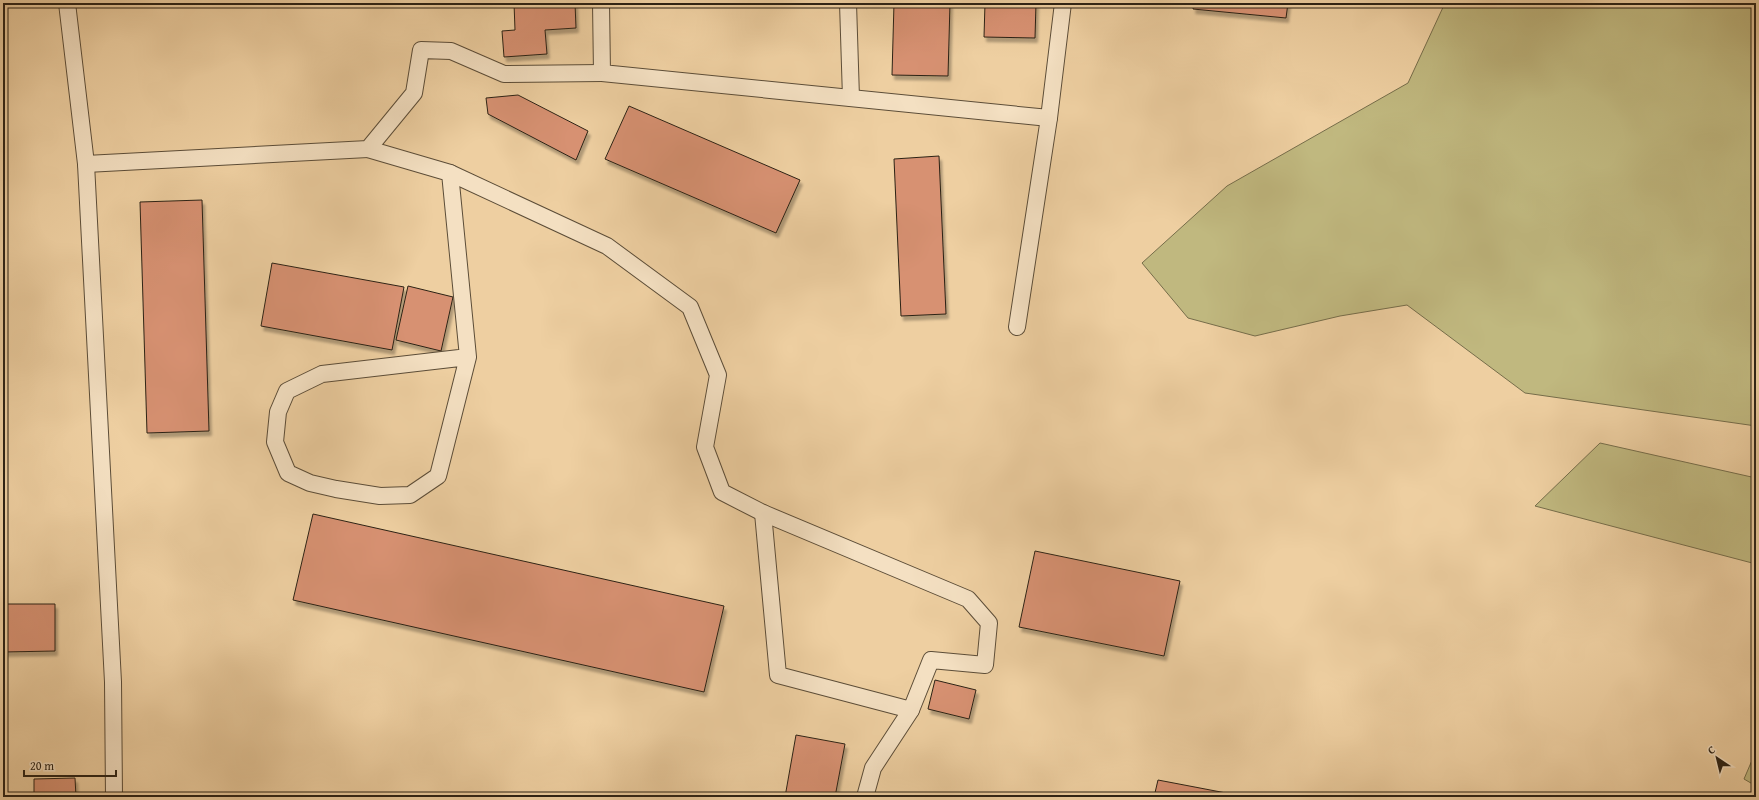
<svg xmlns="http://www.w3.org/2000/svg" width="1759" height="800" font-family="'Gentium Book Plus',serif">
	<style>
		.green { fill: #c0b87f; stroke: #766d4a }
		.building { fill: #d79172; stroke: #2c2215; filter: url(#shadow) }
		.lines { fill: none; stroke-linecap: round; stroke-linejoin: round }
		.lane-casing { stroke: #5c4d38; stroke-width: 18 }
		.lane { stroke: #f4e0c2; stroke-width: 16 }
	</style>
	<defs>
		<filter id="shadow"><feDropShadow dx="2.5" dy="4.5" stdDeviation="1" flood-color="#0004"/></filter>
	</defs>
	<rect width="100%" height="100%" fill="#eecfa1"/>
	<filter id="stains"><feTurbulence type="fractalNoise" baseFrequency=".005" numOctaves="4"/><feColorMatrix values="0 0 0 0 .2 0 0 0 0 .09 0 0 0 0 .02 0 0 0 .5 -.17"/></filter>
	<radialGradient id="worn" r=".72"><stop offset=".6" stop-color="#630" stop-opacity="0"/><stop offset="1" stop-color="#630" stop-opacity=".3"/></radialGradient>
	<g class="green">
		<polygon points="1445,3 1756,3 1756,426 1525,393 1407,305 1340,316 1255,336 1188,318 1142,263 1227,186 1408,83"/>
		<polygon points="1600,443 1756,478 1756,564 1535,506"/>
		<polygon points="1756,751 1756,786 1744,779"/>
	</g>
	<g class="building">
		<polygon points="514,3 575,3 576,28 545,30 547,54 504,57 502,31 515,30"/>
		<polygon points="894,3 950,3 948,76 892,75"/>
		<polygon points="985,3 1036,3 1035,38 984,37"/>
		<polygon points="1194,3 1288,3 1286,18 1193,9"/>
		<polygon points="518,95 588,131 576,160 488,114 486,98"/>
		<polygon points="629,106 800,180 776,233 605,159"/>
		<polygon points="939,156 946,314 901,316 894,159"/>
		<polygon points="202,200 209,431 147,433 140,202"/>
		<polygon points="272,263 404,287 392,350 261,326"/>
		<polygon points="408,286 453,297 441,351 396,340"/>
		<polygon points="313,514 724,606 704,692 293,600"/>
		<polygon points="1035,551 1180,581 1164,656 1019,627"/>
		<polygon points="3,604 55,604 55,651 3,652"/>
		<polygon points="935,680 976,690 969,719 928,709"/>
		<polygon points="796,735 845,744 835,797 785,797"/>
		<polygon points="75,778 76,797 34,797 34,779"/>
		<polygon points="1158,780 1247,797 1154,797"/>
	</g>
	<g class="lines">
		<defs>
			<g id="lane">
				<polyline points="67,3 86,164 113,682 114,797"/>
				<polyline points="601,3 602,73 1049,118 1063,3"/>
				<polyline points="848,3 851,98"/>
				<polyline points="368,149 450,173 468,357 322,374 287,391 278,412 275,442 288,473 310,483 336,489 380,496 410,495 438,476 468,357"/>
				<polyline points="86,164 368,149 414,93 421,50 451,51 504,74 602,73"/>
				<polyline points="450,173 607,246 690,307 718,375 705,447 722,492 763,513 968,599 989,623 985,665 931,660 911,710 873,768 865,797"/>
				<polyline points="1017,327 1049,118"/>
				<polyline points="763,513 778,675 911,710"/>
			</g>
		</defs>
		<use href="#lane" class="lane-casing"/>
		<use href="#lane" class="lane"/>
	</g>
	<rect width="1759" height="800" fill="none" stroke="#eecfa1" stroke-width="16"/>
	<rect x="4" y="4" width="1751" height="792" fill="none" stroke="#2c2215" stroke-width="2"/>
	<rect x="8" y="8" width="1743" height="784" fill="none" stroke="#2c2215"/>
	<g transform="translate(1717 758) rotate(325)" stroke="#f4e0c2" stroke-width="3" paint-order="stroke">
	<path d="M0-3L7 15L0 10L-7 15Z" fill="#2c2215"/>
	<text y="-6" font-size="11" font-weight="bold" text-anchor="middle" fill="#2c2215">С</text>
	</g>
	<path d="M24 770v6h92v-6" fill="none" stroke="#2c2215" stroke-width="2"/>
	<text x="30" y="770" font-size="12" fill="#2c2215" stroke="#f4e0c2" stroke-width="3" paint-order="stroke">20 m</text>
	<rect width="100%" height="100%" filter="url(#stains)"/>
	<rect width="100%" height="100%" fill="url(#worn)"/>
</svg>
